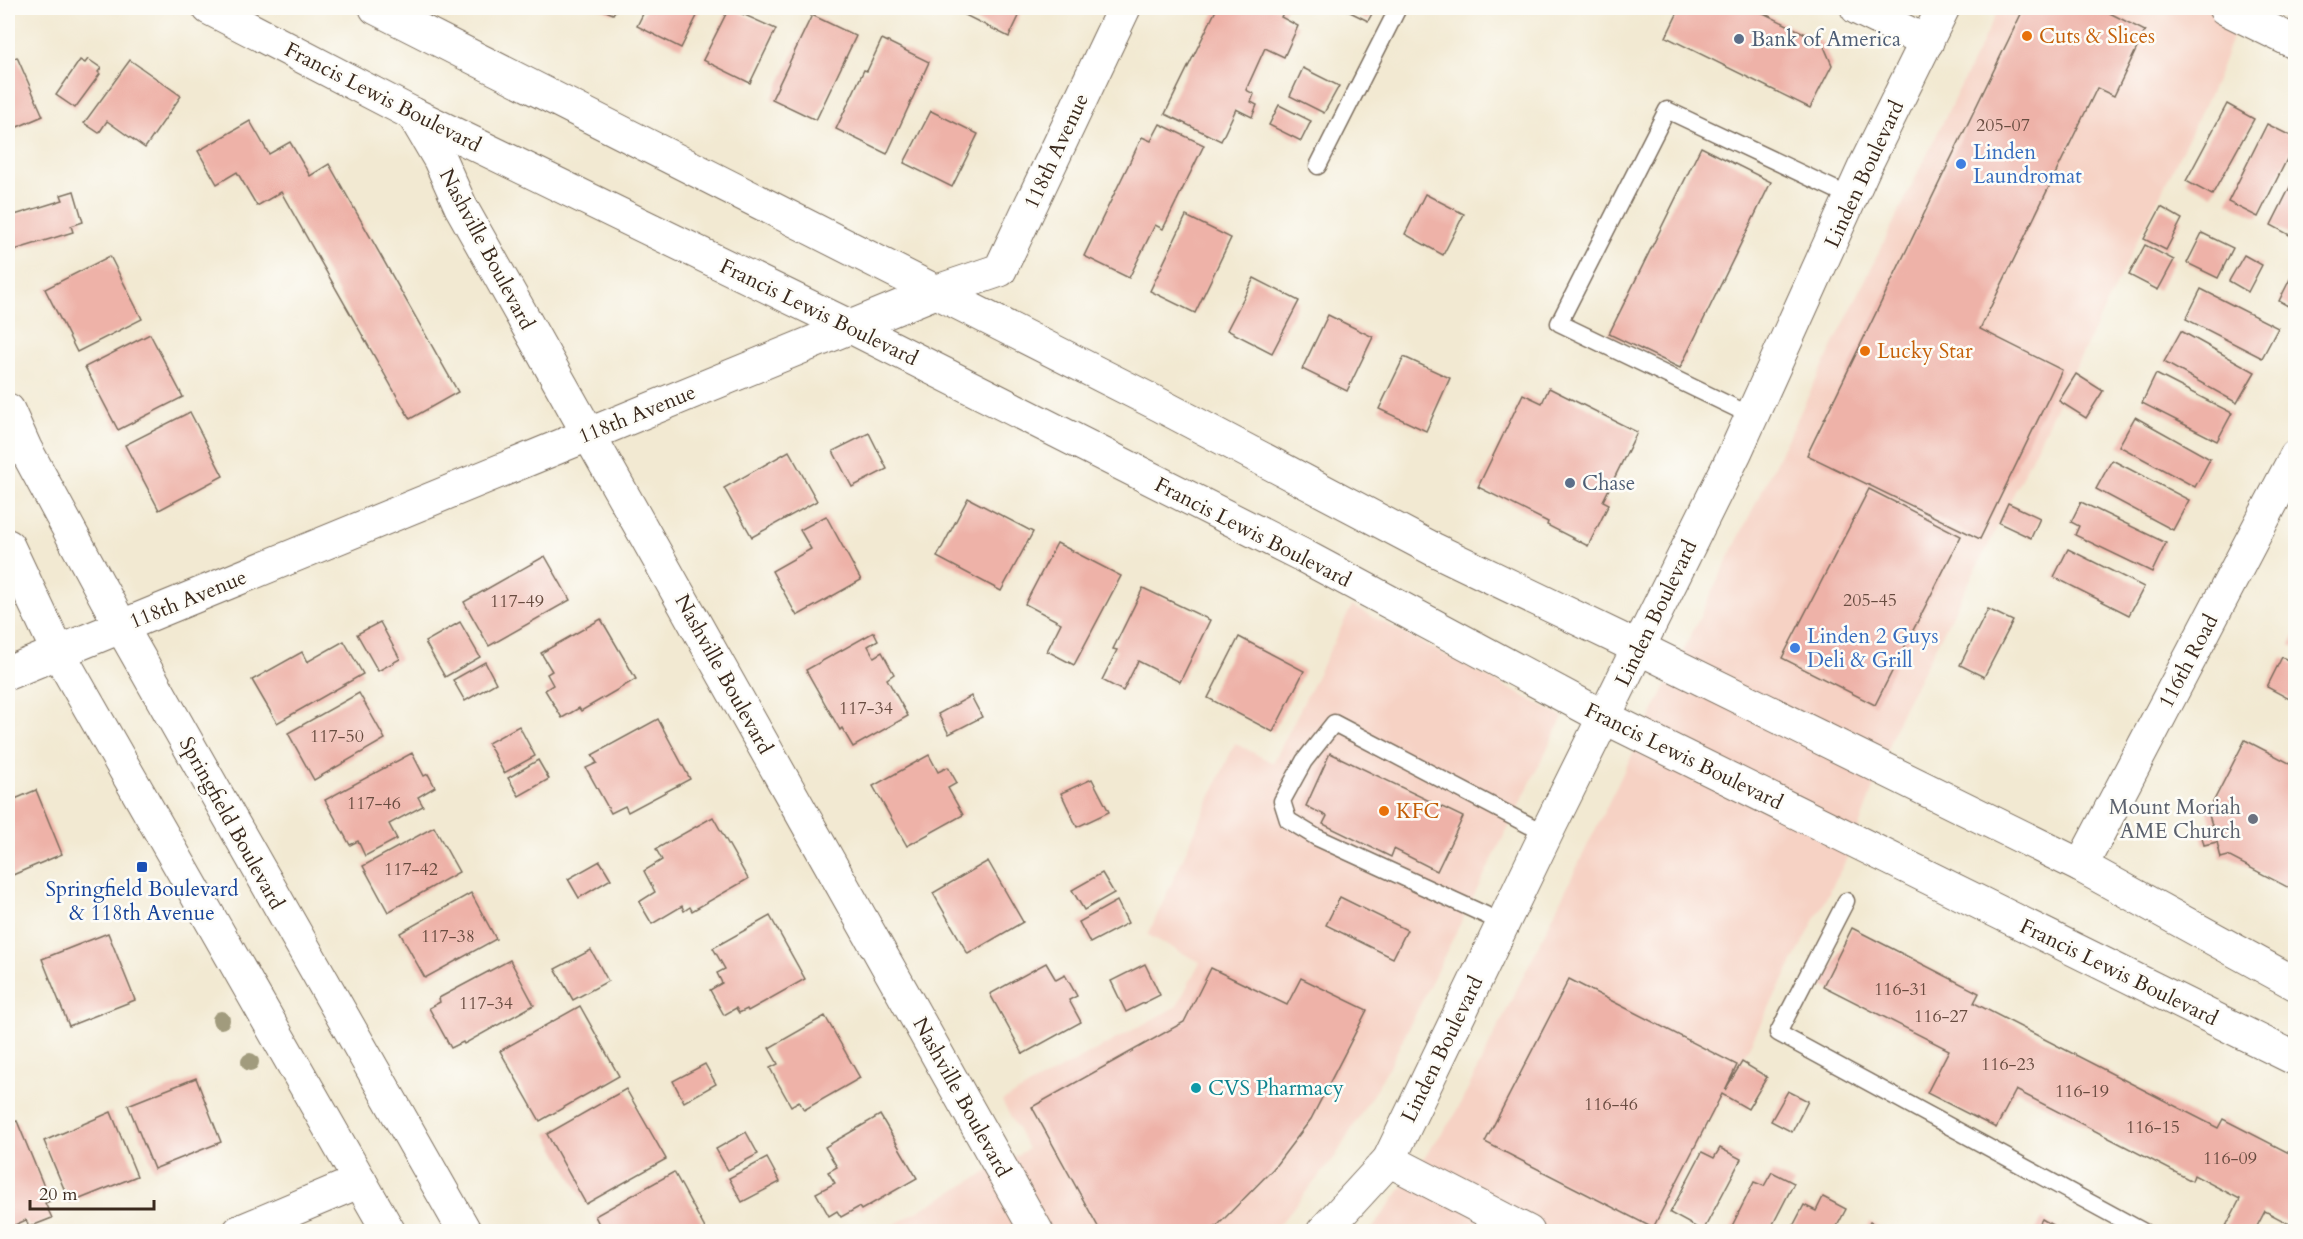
<svg xmlns="http://www.w3.org/2000/svg" width="2303" height="1239" font-family="Cardo,serif">
	<style>
		.built { fill: #f6d2c4 }
		.building { fill: #eeb2a8 }
		.lines { fill: none; stroke-linecap: round; stroke-linejoin: round }
		.service-casing { stroke: #7b6d5d; stroke-width: 19 }
		.minor-casing { stroke: #7b6d5d; stroke-width: 35 }
		.secondary-casing { stroke: #7b6d5d; stroke-width: 35 }
		.primary-casing { stroke: #7b6d5d; stroke-width: 35 }
		.service { stroke: #fff; stroke-width: 16 }
		.minor { stroke: #fff; stroke-width: 33 }
		.secondary { stroke: #fff; stroke-width: 33 }
		.primary { stroke: #fff; stroke-width: 33 }
		.tree { fill: #a19b7d }
		.food-dot { fill: #e8710a; stroke: #fdfcf7; stroke-width: 2 }
		.service-dot { fill: #5c6f8a; stroke: #fdfcf7; stroke-width: 2 }
		.shop-dot { fill: #3f7fe0; stroke: #fdfcf7; stroke-width: 2 }
		.worship-dot { fill: #6b7280; stroke: #fdfcf7; stroke-width: 2 }
		.transit-dot { fill: #1a4fb4; stroke: #fdfcf7; stroke-width: 2 }
		.culture-dot { fill: #0f9aa8; stroke: #fdfcf7; stroke-width: 2 }
		.labels { text-anchor: middle; stroke-width: 5; stroke-linejoin: round; paint-order: stroke }
		.number-label { font-size: 18px; fill: #684c40 }
		.food-label { font-size: 21px; fill: #c56008; stroke: #fdfcf7; text-anchor: start }
		.service-label { font-size: 21px; fill: #4e5e75; stroke: #fdfcf7; text-anchor: start }
		.street-label { font-size: 21px; fill: #3b2a1e; stroke: #fdfcf7 }
		.shop-label { font-size: 21px; fill: #366cbe; stroke: #fdfcf7; text-anchor: start }
		.worship-label { font-size: 21px; fill: #5b616d; stroke: #fdfcf7; text-anchor: end }
		.transit-label { font-size: 21px; fill: #164399; stroke: #fdfcf7 }
		.culture-label { font-size: 21px; fill: #0d838f; stroke: #fdfcf7; text-anchor: start }
	</style>
	<rect width="100%" height="100%" fill="#fdfcf7"/>
	<filter id="ink" filterUnits="userSpaceOnUse"><feTurbulence type="fractalNoise" baseFrequency=".0167" numOctaves="2"/><feDisplacementMap in="SourceGraphic" scale="12" xChannelSelector="R" yChannelSelector="G"/><feConvolveMatrix kernelMatrix="1 2 1 2 8 2 1 2 1" color-interpolation-filters="sRGB"/></filter>
	<filter id="wash" filterUnits="userSpaceOnUse"><feTurbulence type="fractalNoise" baseFrequency=".008" numOctaves="4" result="noise"/><feDisplacementMap in="SourceGraphic" scale="24" xChannelSelector="R" yChannelSelector="G"/><feGaussianBlur stdDeviation="1.35" result="paint"/><feColorMatrix in="noise" values="0 0 0 0 0 0 0 0 0 0 0 0 0 0 0 0 0 1.4 0 .05"/><feComposite in="paint" operator="in"/></filter>
	<g filter="url(#wash)">
		<rect width="100%" height="100%" fill="#f2e9d2"/>
		<g class="built">
			<polygon points="1999,8 2243,8 2215,83 1988,546 1899,717 1850,852 1653,1231 1370,1232 1455,1115"/>
			<polygon points="1352,606 1563,717 1389,1067 1335,1157 1274,1231 881,1232 1028,1149 1002,1101 1177,1006 1200,962 1148,935 1235,743 1273,763"/>
		</g>
		<g id="blocks">
			<g class="building">
				<polygon points="599,8 617,8 613,14"/>
				<polygon points="646,8 701,8 681,48 637,26"/>
				<polygon points="729,8 776,29 750,83 703,60"/>
				<polygon points="961,8 1023,8 1009,37 959,12"/>
				<polygon points="1217,8 1286,8 1281,17 1298,26 1284,57 1265,48 1246,90 1254,94 1251,102 1257,105 1252,117 1236,109 1221,141 1165,114"/>
				<polygon points="1342,8 1375,8 1368,21"/>
				<polygon points="1680,8 1753,8 1822,42 1832,65 1810,108 1666,37"/>
				<polygon points="2024,8 2100,8 2145,31 2114,96 2097,88 1980,329 2062,370 1980,539 1807,455"/>
				<polygon points="812,15 856,36 816,120 772,99"/>
				<polygon points="882,39 929,62 887,154 836,129 864,70 867,71"/>
				<polygon points="17,57 43,116 8,131 8,61"/>
				<polygon points="88,59 101,68 98,72 100,74 75,108 56,95 80,60 85,63"/>
				<polygon points="130,60 181,96 145,148 107,121 99,133 84,123"/>
				<polygon points="1303,68 1339,86 1324,113 1290,96"/>
				<polygon points="2227,104 2254,119 2212,195 2186,181"/>
				<polygon points="1279,105 1311,121 1301,141 1269,125"/>
				<polygon points="931,111 978,134 952,187 904,163"/>
				<polygon points="250,121 269,154 290,142 310,176 329,164 458,392 410,419 281,192 257,206 237,172 217,184 198,151"/>
				<polygon points="1160,124 1204,145 1163,229 1155,225 1129,278 1084,256 1142,137 1151,141"/>
				<polygon points="2267,124 2295,138 2295,143 2258,217 2228,202"/>
				<polygon points="1701,147 1771,182 1680,368 1609,334"/>
				<polygon points="2295,177 2295,238 2271,225"/>
				<polygon points="74,191 83,222 71,226 73,232 8,252 8,217 63,200 61,195"/>
				<polygon points="1425,194 1464,214 1443,255 1405,234"/>
				<polygon points="2161,207 2182,219 2166,250 2144,239"/>
				<polygon points="1186,216 1231,238 1195,313 1150,291"/>
				<polygon points="2202,233 2233,248 2218,278 2187,263"/>
				<polygon points="2145,245 2174,260 2158,290 2129,275"/>
				<polygon points="2244,255 2262,265 2248,292 2229,281"/>
				<polygon points="110,256 142,319 77,352 45,289"/>
				<polygon points="1254,278 1299,301 1272,353 1227,330"/>
				<polygon points="2290,279 2295,282 2295,310 2279,301"/>
				<polygon points="2201,289 2278,328 2262,358 2186,319"/>
				<polygon points="1328,315 1373,337 1347,391 1302,369"/>
				<polygon points="2181,331 2255,372 2237,403 2164,362"/>
				<polygon points="150,334 183,397 118,430 85,367"/>
				<polygon points="1404,357 1450,378 1426,431 1379,409"/>
				<polygon points="2076,374 2103,391 2086,418 2059,401"/>
				<polygon points="2156,374 2232,413 2217,441 2142,403"/>
				<polygon points="1549,388 1637,432 1603,501 1609,504 1588,546 1547,525 1548,522 1478,487 1523,394 1542,403"/>
				<polygon points="190,412 223,476 159,510 125,445"/>
				<polygon points="2135,417 2210,459 2195,487 2119,446"/>
				<polygon points="869,433 887,469 852,487 833,451"/>
				<polygon points="789,451 817,501 752,537 724,488"/>
				<polygon points="2112,460 2189,500 2173,530 2096,489"/>
				<polygon points="1869,489 1961,536 1875,705 1782,658"/>
				<polygon points="968,498 1033,532 1001,591 937,557"/>
				<polygon points="2081,502 2166,543 2152,572 2075,535 2079,526 2071,522"/>
				<polygon points="2008,503 2040,518 2031,538 1999,523"/>
				<polygon points="826,516 861,580 797,616 772,571 811,549 800,530"/>
				<polygon points="1057,543 1121,576 1074,665 1047,651 1061,623 1025,604"/>
				<polygon points="2068,549 2144,587 2129,615 2054,577"/>
				<polygon points="545,556 570,600 489,646 464,602"/>
				<polygon points="1143,588 1210,620 1180,682 1138,661 1123,691 1102,680 1117,650 1113,649"/>
				<polygon points="1988,609 2013,621 1984,677 1960,665"/>
				<polygon points="601,619 636,679 581,711 579,708 562,718 545,690 553,685 547,674 552,671 541,653"/>
				<polygon points="380,622 400,659 378,671 357,634"/>
				<polygon points="460,622 480,657 445,677 425,642"/>
				<polygon points="874,632 878,640 868,646 874,657 882,652 894,674 887,679 908,716 853,747 842,728 840,730 806,670"/>
				<polygon points="2295,634 2295,647 2290,645"/>
				<polygon points="1239,637 1304,671 1273,732 1208,698"/>
				<polygon points="344,641 363,674 277,723 252,680 302,652 307,662"/>
				<polygon points="2282,657 2295,664 2295,702 2267,687"/>
				<polygon points="485,662 496,683 465,701 453,680"/>
				<polygon points="359,693 385,739 314,780 288,733"/>
				<polygon points="971,696 982,717 949,734 938,714"/>
				<polygon points="658,719 690,779 628,812 625,806 611,813 586,768 597,763 592,755"/>
				<polygon points="519,726 535,756 504,773 488,743"/>
				<polygon points="2245,740 2295,766 2295,891 2228,856 2221,858 2217,842 2204,845 2200,829 2212,825 2208,812"/>
				<polygon points="412,753 424,776 428,774 435,787 418,797 423,806 389,824 397,839 365,856 358,841 350,845 325,800"/>
				<polygon points="1330,753 1463,817 1437,871 1394,849 1391,857 1323,824 1327,816 1306,806"/>
				<polygon points="929,755 938,772 948,767 957,783 948,788 963,815 907,846 873,786"/>
				<polygon points="538,760 549,779 519,796 508,778"/>
				<polygon points="1092,779 1109,812 1077,827 1061,793"/>
				<polygon points="36,790 62,854 8,877 8,794 12,792 15,799"/>
				<polygon points="713,817 748,879 692,911 690,907 684,911 682,906 652,924 639,902 655,892 644,871 662,860 656,849"/>
				<polygon points="434,827 459,872 388,912 363,866"/>
				<polygon points="600,861 611,879 579,898 568,879"/>
				<polygon points="988,861 1023,922 968,954 933,893"/>
				<polygon points="1102,873 1114,893 1084,910 1072,890"/>
				<polygon points="471,893 496,939 425,978 400,933"/>
				<polygon points="1340,897 1407,930 1393,958 1326,925"/>
				<polygon points="1117,901 1128,923 1090,943 1079,922"/>
				<polygon points="770,916 805,979 748,1011 747,1009 739,1013 736,1008 724,1015 710,990 722,983 717,973 725,969 713,948"/>
				<polygon points="1852,928 1979,993 1974,1003 2218,1128 2223,1119 2295,1156 2295,1227 2265,1211 2254,1232 2223,1232 2240,1199 2194,1175 2192,1181 2016,1090 1996,1128 1927,1093 1949,1050 1823,986"/>
				<polygon points="108,933 135,1000 69,1026 42,959"/>
				<polygon points="591,950 608,981 573,1000 555,969"/>
				<polygon points="510,960 534,1005 464,1044 463,1042 451,1048 429,1008 440,1002 439,998"/>
				<polygon points="1046,963 1056,980 1065,975 1077,996 1069,1000 1081,1022 1023,1054 990,994"/>
				<polygon points="1145,964 1160,995 1126,1012 1111,981"/>
				<polygon points="1211,968 1287,1005 1301,978 1367,1010 1311,1119 1273,1169 1219,1224 1210,1232 1101,1232 1032,1107 1184,1022"/>
				<polygon points="1569,979 1737,1065 1725,1090 1742,1062 1767,1077 1748,1109 1722,1094 1653,1228 1485,1142"/>
				<polygon points="580,1006 619,1076 540,1121 500,1051"/>
				<polygon points="825,1016 860,1078 804,1110 799,1101 791,1106 778,1083 770,1068 778,1064 769,1048"/>
				<polygon points="705,1064 716,1084 684,1102 673,1081"/>
				<polygon points="196,1078 221,1142 154,1169 128,1105"/>
				<polygon points="626,1089 666,1159 586,1204 547,1134"/>
				<polygon points="1788,1091 1808,1101 1792,1132 1771,1121"/>
				<polygon points="111,1112 137,1176 70,1203 44,1141"/>
				<polygon points="880,1115 917,1178 861,1210 859,1207 841,1217 837,1211 829,1216 816,1193 835,1183 828,1172 837,1167 825,1147"/>
				<polygon points="17,1121 50,1201 45,1203 52,1218 29,1227 26,1220 8,1228 8,1124"/>
				<polygon points="746,1132 758,1154 728,1170 716,1149"/>
				<polygon points="1720,1148 1741,1159 1703,1231 1670,1213 1702,1152 1714,1158"/>
				<polygon points="767,1158 780,1182 742,1202 729,1178"/>
				<polygon points="674,1172 707,1232 603,1232 595,1216"/>
				<polygon points="1772,1172 1794,1183 1769,1232 1729,1232 1754,1182 1764,1186"/>
				<polygon points="1823,1197 1846,1209 1834,1232 1790,1232 1804,1205 1816,1211"/>
				<polygon points="2042,1219 2064,1232 2035,1232"/>
				<polygon points="1870,1222 1889,1232 1865,1232"/>
			</g>
		</g>
	</g>
	<g filter="url(#ink)">
		<use href="#blocks" fill-opacity="0" stroke="#7b6d5d" stroke-width="1.5"/>
		<g class="lines">
			<defs>
				<g id="service">
					<polyline points="1318,166 1398,8"/>
					<polyline points="1752,416 1559,323 1667,110 1851,197"/>
					<polyline points="1846,901 1778,1033 2144,1232"/>
					<polyline points="1503,923 1316,837 1288,820 1282,801 1304,761 1334,723 1546,834"/>
				</g>
				<g id="minor">
					<polyline points="1857,8 1927,42"/>
					<polyline points="2225,8 2296,43"/>
					<polyline points="413,114 440,160 461,207 1037,1232"/>
					<polyline points="8,673 938,291 1000,270 1124,8"/>
					<polyline points="2081,866 2296,456"/>
					<polyline points="1389,1160 1528,1232"/>
					<polyline points="239,1232 360,1181"/>
				</g>
				<polyline id="secondary" points="1323,1232 1389,1160 1546,834 1735,453 1864,168 1943,8"/>
				<g id="primary">
					<polyline points="209,8 413,114 851,327 1302,555 1604,717 2296,1059"/>
					<polyline points="376,8 1160,405 1433,549 1639,648 2081,866 2296,984"/>
					<polyline points="8,410 25,448 121,626 465,1232"/>
					<polyline points="8,546 58,652 389,1232"/>
				</g>
			</defs>
			<use href="#service" class="service-casing"/>
			<use href="#minor" class="minor-casing"/>
			<use href="#secondary" class="secondary-casing"/>
			<use href="#primary" class="primary-casing"/>
			<use href="#service" class="service"/>
			<use href="#minor" class="minor"/>
			<use href="#secondary" class="secondary"/>
			<use href="#primary" class="primary"/>
		</g>
		<g class="tree">
			<circle cx="221" cy="1020" r="9"/>
			<circle cx="250" cy="1062" r="9"/>
		</g>
	</g>
	<g class="food-dot">
		<circle cx="2027" cy="36" r="6"/>
		<circle cx="1865" cy="351" r="6"/>
		<circle cx="1384" cy="811" r="6"/>
	</g>
	<g class="service-dot">
		<circle cx="1739" cy="39" r="6"/>
		<circle cx="1570" cy="483" r="6"/>
	</g>
	<g class="shop-dot">
		<circle cx="1961" cy="164" r="6"/>
		<circle cx="1795" cy="648" r="6"/>
	</g>
	<circle class="worship-dot" cx="2253" cy="819" r="6"/>
	<rect class="transit-dot" x="136" y="861" width="12" height="12" rx="3"/>
	<circle class="culture-dot" cx="1196" cy="1088" r="6"/>
	<g class="labels">
		<g class="number-label">
			<text x="2003" y="131">205-07</text>
			<text x="1870" y="606">205-45</text>
			<text x="517" y="607">117-49</text>
			<text x="866" y="714">117-34</text>
			<text x="337" y="742">117-50</text>
			<text x="374" y="809">117-46</text>
			<text x="411" y="875">117-42</text>
			<text x="448" y="942">117-38</text>
			<text x="1901" y="995">116-31</text>
			<text x="486" y="1009">117-34</text>
			<text x="1941" y="1022">116-27</text>
			<text x="2008" y="1070">116-23</text>
			<text x="2082" y="1097">116-19</text>
			<text x="1611" y="1110">116-46</text>
			<text x="2153" y="1133">116-15</text>
			<text x="2230" y="1164">116-09</text>
		</g>
		<g class="food-label">
			<text x="2039" y="43">Cuts &amp; Slices</text>
			<text x="1877" y="358">Lucky Star</text>
			<text x="1396" y="818">KFC</text>
		</g>
		<g class="service-label">
			<text x="1751" y="46">Bank of America</text>
			<text x="1582" y="490">Chase</text>
		</g>
		<g class="street-label">
			<text transform="translate(383 97) rotate(27)" y="7">Francis Lewis Boulevard</text>
			<text transform="translate(1056 151) rotate(-65)" y="7">118th Avenue</text>
			<text transform="translate(1864 174) rotate(-65)" y="7">Linden Boulevard</text>
			<text transform="translate(487 249) rotate(62)" y="7">Nashville Boulevard</text>
			<text transform="translate(819 312) rotate(26)" y="7">Francis Lewis Boulevard</text>
			<text transform="translate(637 414) rotate(-22)" y="7">118th Avenue</text>
			<text transform="translate(1253 532) rotate(27)" y="7">Francis Lewis Boulevard</text>
			<text transform="translate(188 599) rotate(-22)" y="7">118th Avenue</text>
			<text transform="translate(1656 613) rotate(-64)" y="7">Linden Boulevard</text>
			<text transform="translate(2188 661) rotate(-62)" y="7">116th Road</text>
			<text transform="translate(724 674) rotate(61)" y="7">Nashville Boulevard</text>
			<text transform="translate(1684 756) rotate(26)" y="7">Francis Lewis Boulevard</text>
			<text transform="translate(232 823) rotate(61)" y="7">Springfield Boulevard</text>
			<text transform="translate(2119 972) rotate(26)" y="7">Francis Lewis Boulevard</text>
			<text transform="translate(1442 1049) rotate(-64)" y="7">Linden Boulevard</text>
			<text transform="translate(962 1097) rotate(61)" y="7">Nashville Boulevard</text>
		</g>
		<g class="shop-label">
			<text x="1973" y="159">Linden<tspan x="1973" dy="24">Laundromat</tspan></text>
			<text x="1807" y="643">Linden 2 Guys<tspan x="1807" dy="24">Deli &amp; Grill</tspan></text>
		</g>
		<g class="worship-label">
			<text x="2241" y="814">Mount Moriah<tspan x="2241" dy="24">AME Church</tspan></text>
		</g>
		<g class="transit-label">
			<text x="142" y="896">Springfield Boulevard<tspan x="142" dy="24">&amp; 118th Avenue</tspan></text>
		</g>
		<g class="culture-label">
			<text x="1208" y="1095">CVS Pharmacy</text>
		</g>
	</g>
	<rect width="2303" height="1239" fill="none" stroke="#fdfcf7" stroke-width="30"/>
	<path d="M30 1200v9h124v-9" fill="none" stroke="#3b2a1e" stroke-width="3"/>
	<text x="39" y="1200" font-size="18" fill="#3b2a1e" stroke="#fdfcf7" stroke-width="4.5" paint-order="stroke">20 m</text>
</svg>
